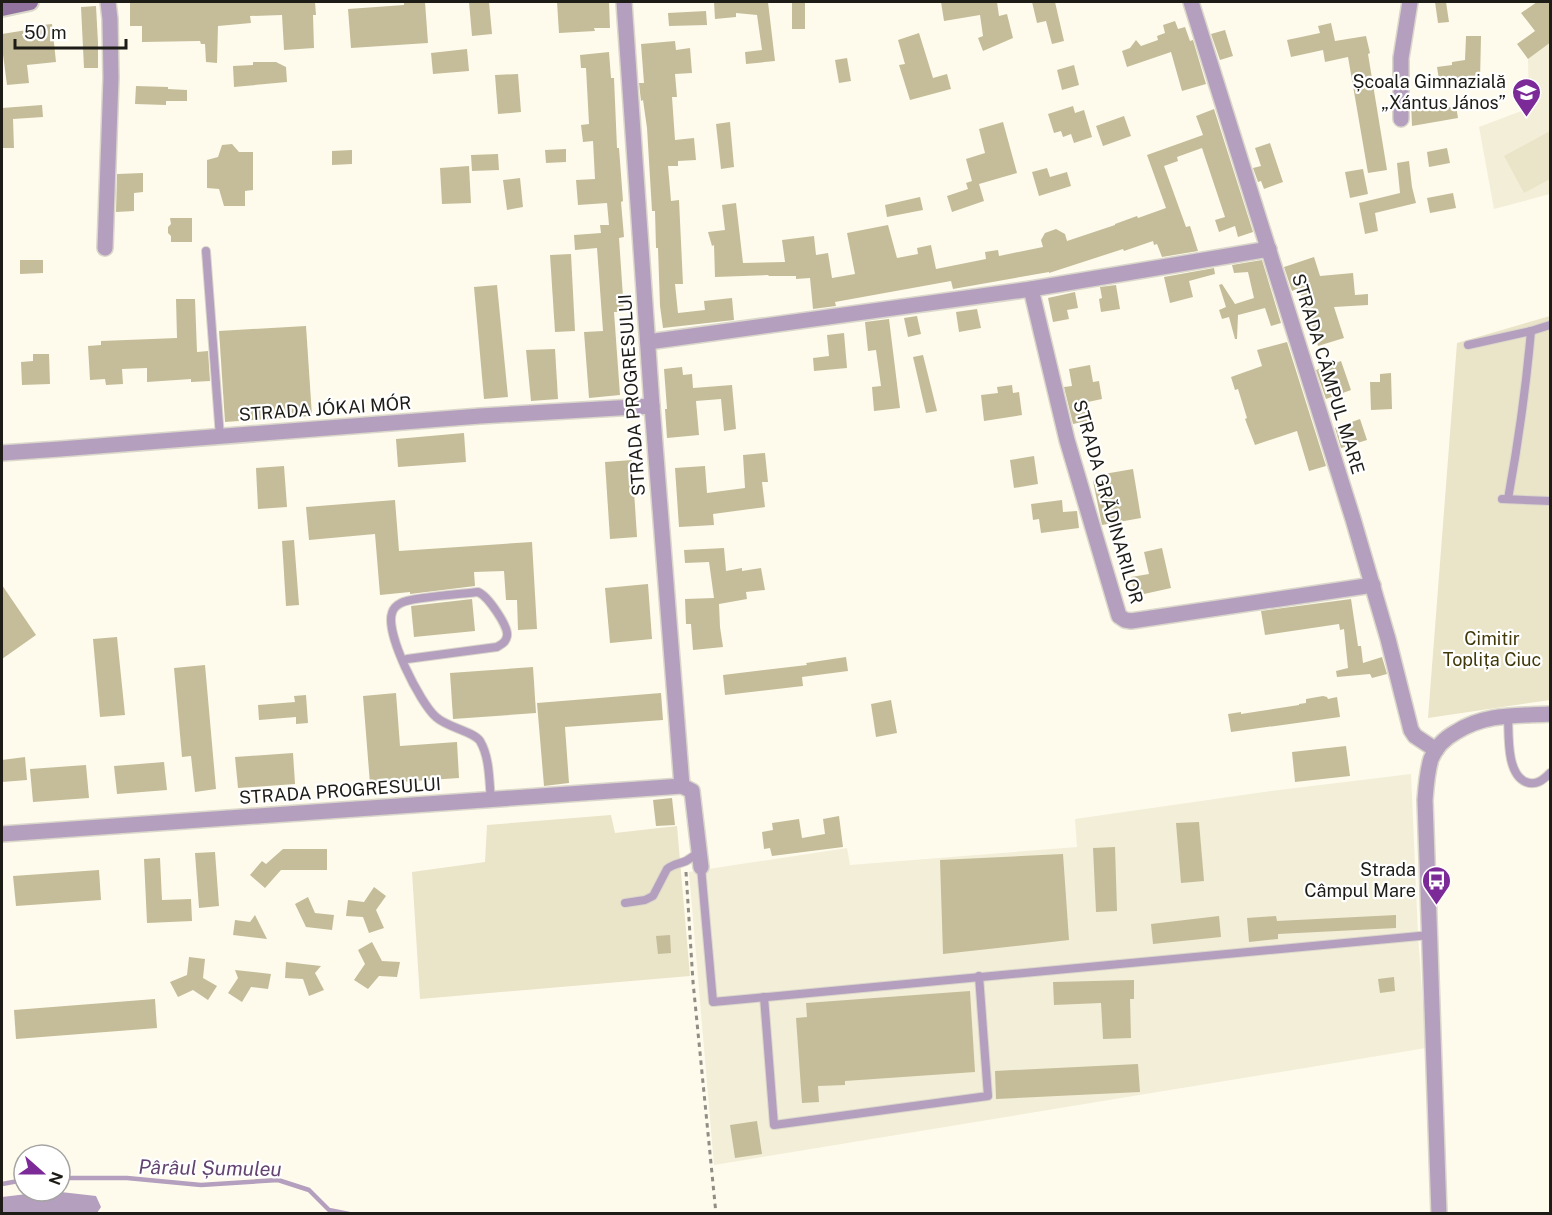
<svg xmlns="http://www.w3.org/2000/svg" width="1552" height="1215" font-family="'Public Sans',sans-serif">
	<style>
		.built { fill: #f3eed8 }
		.green { fill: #eae4c8 }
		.water { fill: #b49fbe }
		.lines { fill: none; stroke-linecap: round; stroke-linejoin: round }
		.stream { stroke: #b49fbe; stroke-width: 4.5 }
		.building { fill: #c5bd99 }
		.service-casing { stroke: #dad7cb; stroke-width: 10 }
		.minor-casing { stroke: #dad7cb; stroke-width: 18 }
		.secondary-casing { stroke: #dad7cb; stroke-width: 20 }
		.path { stroke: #908e84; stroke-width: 3; stroke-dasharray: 4.5 4.5; stroke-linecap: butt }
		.service { stroke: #b59fbe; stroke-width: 8 }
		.minor { stroke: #b59fbe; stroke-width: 15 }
		.secondary { stroke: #92739f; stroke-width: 16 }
		.labels { text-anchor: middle; stroke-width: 4.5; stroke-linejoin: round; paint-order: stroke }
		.poi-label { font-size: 18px; fill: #1d1c17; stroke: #fff; text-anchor: end }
		.street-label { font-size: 18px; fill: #1d1c17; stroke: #fff }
		.park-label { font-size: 18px; fill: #413809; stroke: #fff }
		.water-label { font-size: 20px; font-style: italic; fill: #634470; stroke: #fff }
	</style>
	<rect width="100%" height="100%" fill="#fefbed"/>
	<g class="built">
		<polygon points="1550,42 1550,194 1494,209 1479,127 1529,108 1528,59"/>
		<polygon points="1411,774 1418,935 1426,1048 714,1165 689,872 847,848 850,865 1077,847 1075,819 1271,791"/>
	</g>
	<g class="green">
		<polygon points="1550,131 1550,179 1524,193 1504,156"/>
		<polygon points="1550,316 1550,700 1428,718 1457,343"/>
		<polygon points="611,815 615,833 677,826 690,976 420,999 412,872 485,862 487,825"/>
	</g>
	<polygon class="water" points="52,1191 96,1196 101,1207 97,1213 2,1213 2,1197"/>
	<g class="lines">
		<g class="stream">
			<polyline points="60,1178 127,1178 201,1185 278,1180 309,1190 329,1210 349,1214"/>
			<polyline points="2,1184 24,1180"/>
		</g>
	</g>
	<g class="building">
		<polygon points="315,2 316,15 313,15 314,48 284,50 282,15 250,16 251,23 218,26 217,63 206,62 205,44 201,44 200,41 142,42 142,26 130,26 130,3"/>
		<polygon points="404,2 425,2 428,43 351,48 348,9 404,5"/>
		<polygon points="469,2 489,2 492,34 472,36"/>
		<polygon points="557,2 609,2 610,28 594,28 595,31 559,33"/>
		<polygon points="714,2 768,2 775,61 746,64 745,52 762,50 757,15 736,13 736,17 715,19"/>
		<rect x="792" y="2" width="13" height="27"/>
		<polygon points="941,2 997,2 999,16 1007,14 1013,38 983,51 978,38 983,36 980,15 944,21"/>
		<polygon points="1032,2 1055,2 1064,41 1052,44 1046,21 1037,23"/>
		<polygon points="1435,2 1446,2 1449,22 1438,23"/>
		<polygon points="1537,2 1551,2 1551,42 1528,59 1517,44 1535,31 1521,13"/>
		<polygon points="96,6 98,43 98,68 84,68 81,7"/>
		<polygon points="706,11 707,25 669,26 668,13"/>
		<polygon points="1175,21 1178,29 1185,27 1190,41 1193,40 1206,84 1182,91 1171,52 1127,67 1122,51 1130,48 1136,40 1141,46 1158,40 1157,36 1165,33 1163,25"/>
		<polygon points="1331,23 1335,41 1366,36 1370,53 1368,54 1387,170 1368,173 1348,57 1325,62 1323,50 1291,57 1287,40 1320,33 1318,26"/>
		<polygon points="52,24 56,62 27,65 29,83 7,85 2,47 2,34 33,29 33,26"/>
		<polygon points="1225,30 1233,56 1220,60 1211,34"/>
		<polygon points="919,33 933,78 947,74 951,89 910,100 899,65 905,64 898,40"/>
		<polygon points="1466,36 1481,36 1480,81 1440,86 1437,67 1452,65 1452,62 1465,60"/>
		<polygon points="675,41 676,50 690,48 692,73 675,74 677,97 672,97 675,140 694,138 696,160 678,161 678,166 668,166 671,201 679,200 683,284 675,284 678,313 705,310 704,301 732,298 734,320 663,328 660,306 658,248 656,248 655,211 652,211 647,128 643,100 641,101 639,83 644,83 641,44"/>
		<polygon points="467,49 469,71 433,74 431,53"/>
		<polygon points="609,52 611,78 614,78 617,148 619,148 623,201 621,202 624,237 619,238 624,312 614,312 620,395 589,398 584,332 603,331 597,248 575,250 574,235 601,233 600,225 609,225 607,203 578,205 576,180 595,179 593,141 583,142 581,125 589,124 586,68 581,68 580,55"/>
		<polygon points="847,58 851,81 839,83 835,60"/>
		<polygon points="253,62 276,62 286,67 287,82 234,87 233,66 253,65"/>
		<polygon points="1074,65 1079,85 1062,90 1057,70"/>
		<polygon points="518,74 521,112 498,114 495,75"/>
		<polygon points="136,86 168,87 168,89 187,90 187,101 166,101 166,105 135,104"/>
		<polygon points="1425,101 1427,111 1456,106 1458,118 1412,126 1411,103"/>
		<polygon points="42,105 43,117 13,119 14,148 2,148 2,108"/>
		<polygon points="1073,106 1075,113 1084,110 1092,137 1074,143 1071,134 1063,137 1061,131 1054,133 1048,114"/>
		<polygon points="1214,109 1253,232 1238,237 1235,226 1219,232 1215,220 1225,217 1202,148 1177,157 1178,161 1164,166 1186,227 1190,226 1198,251 1162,257 1157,244 1154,245 1153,241 1124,251 1123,249 1049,273 1049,272 953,289 951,281 835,302 836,306 813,309 810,278 796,279 796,276 769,276 768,275 715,277 714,245 712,246 708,232 725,230 722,205 736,203 743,263 785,262 782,240 814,236 816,255 828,253 832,278 855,274 847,233 888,225 897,258 918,254 917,248 931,245 936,269 986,259 985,252 998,250 999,256 1043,247 1041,240 1045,233 1056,229 1065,234 1067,241 1115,225 1115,224 1137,216 1138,218 1166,208 1147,155 1203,135 1196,116"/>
		<polygon points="1124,116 1131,136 1103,146 1096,126"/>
		<polygon points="730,122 734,167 721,169 716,124"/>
		<polygon points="1003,122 1017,173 979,184 984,201 952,212 947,196 968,189 966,183 972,181 966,159 985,153 979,129"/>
		<polygon points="1270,143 1283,182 1264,189 1261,181 1258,182 1253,168 1261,166 1255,148"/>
		<polygon points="232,144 239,152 253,152 253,190 245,191 245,206 224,206 219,189 207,188 207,160 218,157 222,145"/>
		<polygon points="1447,148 1450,163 1429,167 1427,152"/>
		<polygon points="566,149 566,162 546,163 545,150"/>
		<polygon points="352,150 352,164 332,165 332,151"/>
		<polygon points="498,154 499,170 472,171 471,155"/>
		<polygon points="1409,161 1412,187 1416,203 1375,213 1378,231 1365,234 1359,203 1400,193 1397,163"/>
		<polygon points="469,166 471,203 442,204 440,168"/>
		<polygon points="1047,168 1050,177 1067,172 1071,186 1039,196 1032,172"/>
		<polygon points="1363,169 1368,194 1350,198 1345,172"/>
		<polygon points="143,173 143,192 134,193 134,211 116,212 117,174"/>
		<polygon points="520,178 523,207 507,210 503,180"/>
		<polygon points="1453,193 1456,208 1430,213 1427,198"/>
		<polygon points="920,197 923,210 887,217 885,205"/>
		<polygon points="170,218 192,218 192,242 171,242 171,236 168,233 168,227 171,224"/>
		<polygon points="571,254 575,331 555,332 550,255"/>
		<polygon points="1314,257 1320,276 1353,273 1355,295 1368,294 1368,305 1334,307 1344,338 1318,346 1309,314 1307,314 1299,288 1292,291 1284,267"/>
		<polygon points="20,260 43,260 43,273 20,274"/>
		<polygon points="1262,260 1281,323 1271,326 1265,308 1238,315 1237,339 1235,339 1229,317 1222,319 1219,310 1226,307 1219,285 1222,284 1235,304 1254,298 1248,272 1234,273 1232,265"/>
		<polygon points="1214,268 1215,274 1189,281 1193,297 1170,303 1164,277"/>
		<polygon points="497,285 508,397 484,399 474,287"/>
		<polygon points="1116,285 1120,309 1101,312 1099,299 1102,298 1100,287"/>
		<polygon points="1075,292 1078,308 1067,310 1069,319 1053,322 1048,298"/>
		<polygon points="176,299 195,299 197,352 208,351 210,381 191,382 191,379 147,382 147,368 122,369 123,384 106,385 105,379 90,380 88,346 101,345 101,341 177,338"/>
		<polygon points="977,309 981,328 959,332 956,312"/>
		<polygon points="917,316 921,334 908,337 904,318"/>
		<polygon points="889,319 900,408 874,411 872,387 881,386 876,350 868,351 865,322"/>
		<polygon points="306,326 312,416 225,422 219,331"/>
		<polygon points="844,333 847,368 814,371 813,358 829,356 827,335"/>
		<polygon points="1287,342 1326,466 1309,471 1297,431 1255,445 1245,419 1247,418 1238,389 1235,390 1231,377 1262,366 1257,350"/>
		<polygon points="555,349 558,399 531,401 526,350"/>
		<polygon points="33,354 49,354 50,384 22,385 21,362 33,361"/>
		<polygon points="923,355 937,411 926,413 913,357"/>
		<polygon points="1341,361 1351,390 1326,399 1316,370"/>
		<polygon points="1090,365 1093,382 1099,381 1102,399 1083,403 1087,421 1073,424 1064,387 1072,386 1069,369"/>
		<polygon points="682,367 683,375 692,374 693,388 732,385 736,429 724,431 721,399 696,401 699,435 667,438 665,409 667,409 664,369"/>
		<polygon points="1391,373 1392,409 1371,410 1370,382 1380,382 1380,374"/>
		<polygon points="1012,385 1013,393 1019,392 1022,415 984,421 981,395 998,393 997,387"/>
		<polygon points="1360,419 1367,440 1341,448 1335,428"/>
		<polygon points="464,433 466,462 398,467 396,439"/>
		<polygon points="765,453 768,482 762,482 765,507 713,514 714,525 679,527 675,468 705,466 707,493 745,488 743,455"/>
		<polygon points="1034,456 1038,484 1014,488 1010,460"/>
		<polygon points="632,460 637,537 610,539 605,462"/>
		<polygon points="284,466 287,507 258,509 256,468"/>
		<polygon points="1133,469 1141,518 1102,525 1093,481 1104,478 1104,474"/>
		<polygon points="395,500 399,551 532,542 537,629 518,630 517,600 506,600 504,571 474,572 475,586 410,594 410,592 380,595 375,534 309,540 306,507"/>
		<polygon points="1062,500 1063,512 1077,511 1079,528 1041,533 1039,519 1033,520 1031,504"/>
		<polygon points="294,540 299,605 286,606 282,541"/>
		<polygon points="724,548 726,571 742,568 742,571 761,568 765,590 746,592 747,599 719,604 720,627 723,647 693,650 691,624 686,624 685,599 714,598 709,562 685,563 684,550"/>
		<polygon points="1162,548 1171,588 1135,596 1131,577 1149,574 1144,552"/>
		<polygon points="648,584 652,639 610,643 605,588"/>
		<polygon points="2,585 36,635 2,659"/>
		<polygon points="472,599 475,631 414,637 411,606"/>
		<polygon points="1351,599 1358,646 1361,646 1363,663 1382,657 1387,674 1372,678 1370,674 1337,677 1336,671 1348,668 1344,629 1340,630 1339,624 1265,635 1261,611"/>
		<polygon points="117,637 125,715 100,717 93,639"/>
		<polygon points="846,657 848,671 802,677 803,686 725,695 723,675 807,665 806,663"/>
		<polygon points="205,665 216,789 195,792 191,756 182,757 174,668"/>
		<polygon points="533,667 536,713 453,719 450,673"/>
		<polygon points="396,693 400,746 457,742 459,778 370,784 363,696"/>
		<polygon points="661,693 663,720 565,727 569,783 544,786 537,703"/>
		<polygon points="306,695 308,723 296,724 296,717 259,720 258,705 295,702 294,696"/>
		<polygon points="1323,696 1327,697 1328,699 1337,697 1340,717 1231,732 1228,714 1241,712 1241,714 1299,705 1299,704 1306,703 1306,699"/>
		<polygon points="891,700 897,733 876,737 871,704"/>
		<polygon points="1346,746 1350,776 1295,782 1292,752"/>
		<polygon points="293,753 295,784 238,788 235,757"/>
		<polygon points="25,757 27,780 2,782 2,760"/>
		<polygon points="164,762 167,790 117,794 114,766"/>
		<polygon points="86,765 89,798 33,802 30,769"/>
		<polygon points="672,798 675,825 656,826 653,800"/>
		<polygon points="839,816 843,847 772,856 770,848 764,849 762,832 773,830 772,823 799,819 802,838 825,834 823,819"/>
		<polygon points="1199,822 1204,881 1181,883 1176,823"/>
		<polygon points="1115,847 1117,911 1096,912 1093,848"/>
		<polygon points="283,849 327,849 327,870 281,870 265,888 250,875 262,861 266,864"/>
		<polygon points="215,852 219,906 199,908 195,853"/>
		<polygon points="1063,854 1069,940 943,954 940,860"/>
		<polygon points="160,858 162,900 191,899 192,921 147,923 144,859"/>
		<polygon points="99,870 101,900 16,906 13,876"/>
		<polygon points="374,887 386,896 376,910 384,928 369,933 363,917 346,916 348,900 364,902"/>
		<polygon points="308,897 315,913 334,915 332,930 306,927 295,904"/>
		<polygon points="255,915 267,939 233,935 235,920 250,922"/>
		<polygon points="1396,915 1396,928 1278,934 1278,939 1249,942 1247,918 1276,916 1277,921"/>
		<polygon points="1219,916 1221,937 1153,944 1151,924"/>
		<polygon points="670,935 671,953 658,954 656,936"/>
		<polygon points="372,942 382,961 400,962 397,977 379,976 368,989 354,980 365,964 358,950"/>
		<polygon points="189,957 205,959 203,978 217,986 208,1000 193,990 178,997 170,982 187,975"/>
		<polygon points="286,962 321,966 315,973 324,990 309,996 303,979 285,978"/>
		<polygon points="235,970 271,974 268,989 251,987 242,1002 228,993 238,978"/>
		<polygon points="1394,977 1395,991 1380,993 1378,979"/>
		<polygon points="1134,980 1134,999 1130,999 1131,1038 1103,1039 1101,1003 1054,1005 1053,982"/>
		<polygon points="970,991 975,1072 845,1081 845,1085 818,1086 819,1102 802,1103 796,1018 807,1017 806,1003"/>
		<polygon points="155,999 157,1028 16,1039 14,1010"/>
		<polygon points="1138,1064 1140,1092 996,1099 995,1071"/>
		<polygon points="757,1121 762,1154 735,1158 730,1125"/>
	</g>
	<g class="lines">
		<defs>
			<g id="service">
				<polyline points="206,251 220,437"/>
				<polyline points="1468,345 1531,331 1550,325"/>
				<polyline points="1502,499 1550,501"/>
				<path d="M1508 499C1518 444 1526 388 1531 331"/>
				<path d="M403 661 407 659 497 647C502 644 506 642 507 636 509 627 488 596 478 592 463 594 412 597 401 603 397 605 393 609 392 613 385 634 420 703 436 717 448 728 473 731 480 741 490 758 489 781 491 800"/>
				<path d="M1508 716C1509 734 1506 774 1526 782 1536 786 1543 780 1550 773"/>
				<polyline points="701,867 713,1002 1430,935"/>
				<path d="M625 903 645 900 653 896 667 869C673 864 679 864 686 861 691 858 695 855 699 852"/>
				<polyline points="764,997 774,1125 988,1096 979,976"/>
			</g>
			<g id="minor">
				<polyline points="624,2 652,406 682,786"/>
				<polyline points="1191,2 1353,519 1388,639 1411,730 1415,736 1436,750"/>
				<polyline points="1401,119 1401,58 1410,2"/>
				<polyline points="105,248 111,78 110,19 108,2"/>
				<polyline points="1031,289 1067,440 1119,616 1125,620 1131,621 1373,585"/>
				<polyline points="648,342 1031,289 1269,249"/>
				<polyline points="2,453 60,449 480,416 652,406"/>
				<polyline points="2,834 682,786 692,791 701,867"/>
				<path d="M1439 1214 1425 800C1426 786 1427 772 1431 759 1436 747 1445 738 1456 732 1486 713 1516 716 1550 714"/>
			</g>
			<polyline id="secondary" points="2,8 30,2"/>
		</defs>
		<use href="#service" class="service-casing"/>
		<use href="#minor" class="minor-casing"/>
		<use href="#secondary" class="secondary-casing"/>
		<polyline class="path" points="686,872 693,982 716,1214"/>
		<use href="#service" class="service"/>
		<use href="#minor" class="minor"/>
		<use href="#secondary" class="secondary"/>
	</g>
	<defs>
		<symbol id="school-pin" viewBox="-11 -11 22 30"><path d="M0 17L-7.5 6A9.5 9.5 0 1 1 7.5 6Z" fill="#7d2a99" stroke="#fff"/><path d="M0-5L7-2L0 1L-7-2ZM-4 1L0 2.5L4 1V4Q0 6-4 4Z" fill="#fff"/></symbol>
		<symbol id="bus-pin" viewBox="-11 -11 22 30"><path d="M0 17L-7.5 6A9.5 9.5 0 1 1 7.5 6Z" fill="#7d2a99" stroke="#fff"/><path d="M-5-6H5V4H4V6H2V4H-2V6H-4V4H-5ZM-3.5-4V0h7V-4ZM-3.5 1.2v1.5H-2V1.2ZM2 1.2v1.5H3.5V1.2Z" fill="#fff"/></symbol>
	</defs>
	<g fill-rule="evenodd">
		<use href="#school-pin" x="1510" y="76" width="33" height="45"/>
		<use href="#bus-pin" x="1420" y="864" width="33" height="45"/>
	</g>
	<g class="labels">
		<g class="poi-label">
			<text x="1506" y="88">Școala Gimnazială<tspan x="1506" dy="21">„Xántus János”</tspan></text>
			<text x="1416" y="876">Strada<tspan x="1416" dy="21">Câmpul Mare</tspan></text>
		</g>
		<g class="street-label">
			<text transform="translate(1328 374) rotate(73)" y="6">STRADA CÂMPUL MARE</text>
			<text transform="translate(632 395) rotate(-94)" y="6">STRADA PROGRESULUI</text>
			<text transform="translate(325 409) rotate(-4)" y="6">STRADA JÓKAI MÓR</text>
			<text transform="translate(1108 502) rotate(74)" y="6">STRADA GRĂDINARILOR</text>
			<text transform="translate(340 791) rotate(-4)" y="6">STRADA PROGRESULUI</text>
		</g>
		<g class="park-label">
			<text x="1492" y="645">Cimitir<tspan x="1492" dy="21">Toplița Ciuc</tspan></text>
		</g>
		<g class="water-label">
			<text transform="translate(210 1168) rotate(1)" y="7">Pârâul Șumuleu</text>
		</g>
	</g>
	<rect width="1552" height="1215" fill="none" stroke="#1d1c17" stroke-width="6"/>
	<g transform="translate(42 1173) rotate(111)"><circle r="28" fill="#ffffff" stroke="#a5a4a2" stroke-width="1.5"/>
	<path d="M0-4.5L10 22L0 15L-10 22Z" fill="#7d2a99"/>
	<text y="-9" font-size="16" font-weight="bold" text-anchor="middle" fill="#1d1c17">N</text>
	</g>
	<path d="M15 39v9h111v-9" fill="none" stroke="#1d1c17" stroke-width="3"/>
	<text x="24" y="39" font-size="18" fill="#1d1c17" stroke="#ffffff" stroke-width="4.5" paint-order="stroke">50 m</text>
</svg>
